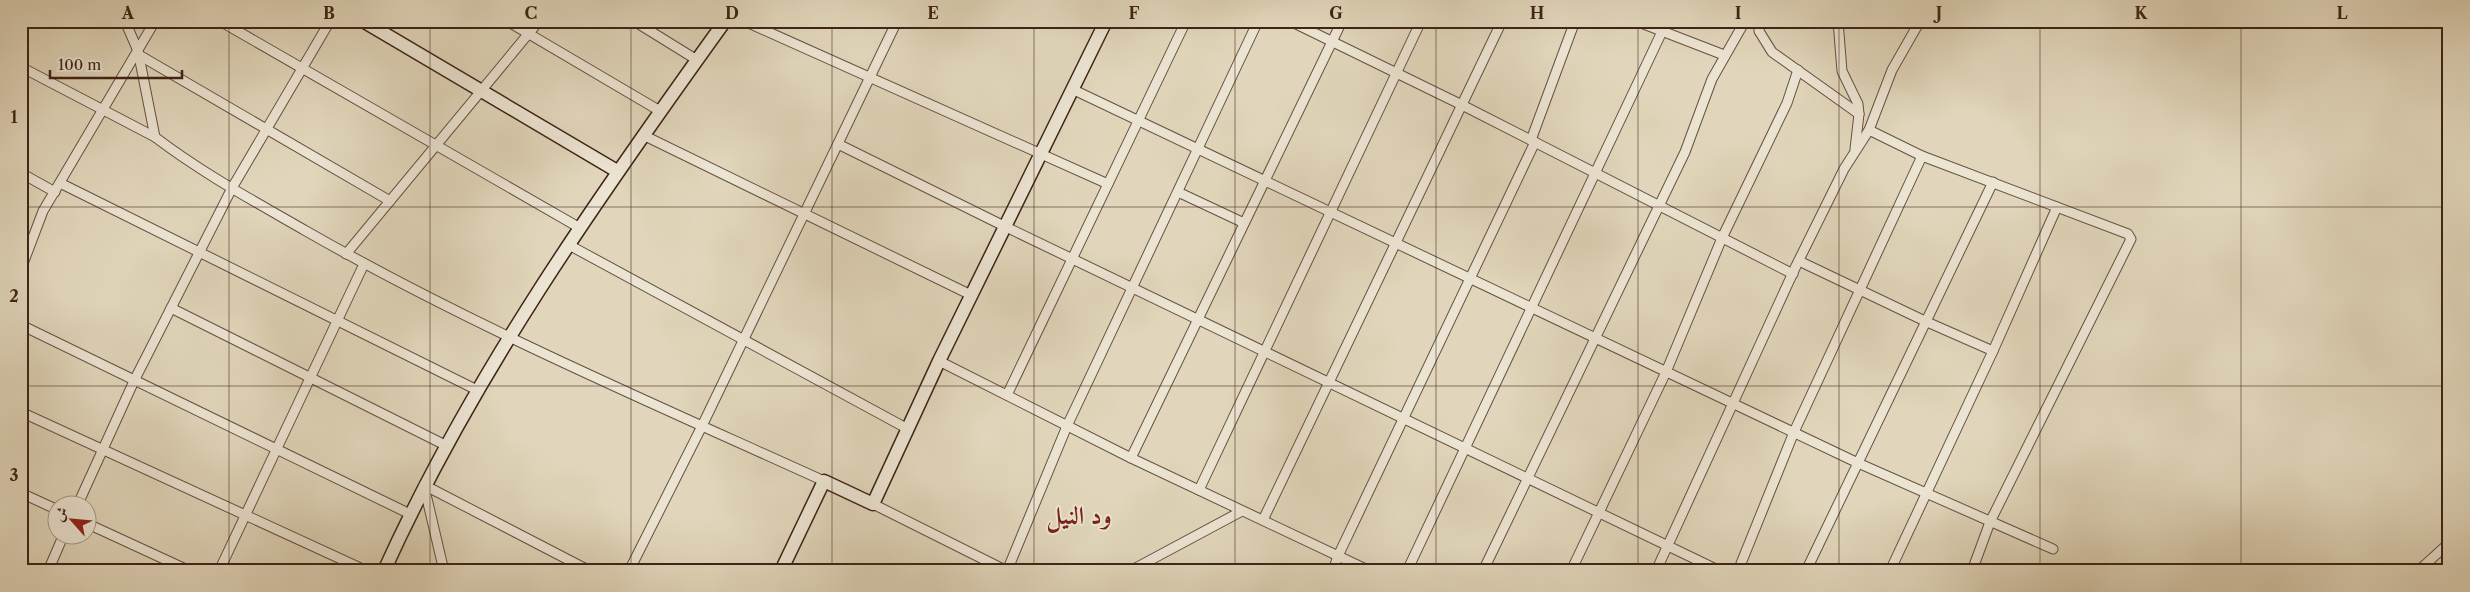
<svg xmlns="http://www.w3.org/2000/svg" width="2470" height="592" font-family="'Libre Caslon Text',Amiri,serif">
	<style>
		.lines { fill: none; stroke-linecap: round; stroke-linejoin: round }
		.street-casing { stroke: #675040; stroke-width: 11 }
		.secondary-casing { stroke: #3e2317; stroke-width: 15 }
		.street { stroke: #ece4d3; stroke-width: 9 }
		.secondary { stroke: #ece4d3; stroke-width: 12 }
		.grid { fill: none; stroke: #3e2317; stroke-width: 1; stroke-opacity: 0.55 }
		.labels { text-anchor: middle; stroke-width: 4; stroke-linejoin: round; paint-order: stroke }
		.town-label { font-size: 25px; font-weight: bold; fill: #7a1f14; stroke: #ece4d3 }
		.neatline { fill: none; stroke: #3e2317; stroke-width: 2 }
		.grid-label { font-size: 16px; text-anchor: middle; font-weight: bold; fill: #3e2317 }
	</style>
	<rect width="100%" height="100%" fill="#e1d6bb"/>
	<filter id="stains"><feTurbulence type="fractalNoise" baseFrequency=".004" numOctaves="4"/><feColorMatrix values="0 0 0 0 .2 0 0 0 0 .09 0 0 0 0 .02 0 0 0 .5 -.17"/></filter>
	<radialGradient id="worn" r=".72"><stop offset=".6" stop-color="#630" stop-opacity="0"/><stop offset="1" stop-color="#630" stop-opacity=".3"/></radialGradient>
	<g class="lines">
		<defs>
			<g id="street">
				<path d="M125 21 138 51 155 137C202 173 254 201 306 231 472 326 650 402 824 481"/>
				<polyline points="220,21 580,228"/>
				<polyline points="507,21 660,111"/>
				<polyline points="634,21 697,60"/>
				<polyline points="744,21 1108,184"/>
				<polyline points="1290,21 1462,105 1793,274"/>
				<polyline points="1636,21 1724,55"/>
				<polyline points="1760,21 1759,31 1772,52 1859,114"/>
				<polyline points="1838,21 1842,71 1858,104 1859,114 1855,149"/>
				<polyline points="139,55 390,201"/>
				<polyline points="21,67 155,137"/>
				<polyline points="1074,90 1858,463 2053,549"/>
				<polyline points="1869,130 1922,156 2128,234 2131,239 1990,522 1972,571"/>
				<polyline points="643,135 971,295"/>
				<polyline points="1531,140 1575,21"/>
				<polyline points="838,144 1004,226 1720,571"/>
				<polyline points="21,173 55,192"/>
				<polyline points="60,183 479,391"/>
				<polyline points="1178,192 1244,223"/>
				<polyline points="569,245 908,429"/>
				<polyline points="346,254 539,21"/>
				<polyline points="1799,261 1927,322 1993,351"/>
				<polyline points="21,269 43,211 155,21"/>
				<polyline points="171,308 447,446"/>
				<polyline points="21,325 410,514"/>
				<polyline points="939,361 1131,458 1370,571"/>
				<polyline points="1007,395 1186,21"/>
				<polyline points="21,412 367,571"/>
				<polyline points="1131,458 1342,21"/>
				<polyline points="424,485 590,571"/>
				<polyline points="424,486 444,571"/>
				<polyline points="1199,490 1421,21"/>
				<polyline points="21,493 58,510"/>
				<polyline points="78,504 134,381 232,188 330,21"/>
				<polyline points="873,504 1007,571"/>
				<polyline points="1263,520 1502,21"/>
				<polyline points="88,524 190,571"/>
				<polyline points="48,571 64,534"/>
				<polyline points="219,571 364,264"/>
				<polyline points="629,571 702,426 897,21"/>
				<polyline points="1007,571 1067,426 1258,21"/>
				<polyline points="1130,571 1242,511"/>
				<polyline points="1333,571 1338,556 1535,142"/>
				<polyline points="1407,571 1667,21"/>
				<polyline points="1483,571 1685,152 1712,79 1745,21"/>
				<polyline points="1571,571 1666,372 1722,238 1787,103 1798,70"/>
				<polyline points="1656,571 1796,266 1844,169 1869,130 1892,70 1920,21"/>
				<polyline points="1738,571 1794,432 1922,156"/>
				<polyline points="1806,571 1993,182"/>
				<polyline points="1890,571 1993,351 2057,207"/>
				<polyline points="2418,571 2449,543"/>
			</g>
			<g id="secondary">
				<polyline points="363,21 617,171"/>
				<path d="M384 571C473 374 599 196 725 21"/>
				<polyline points="781,571 824,481 873,504 939,361 1106,21"/>
			</g>
		</defs>
		<use href="#street" class="street-casing"/>
		<use href="#secondary" class="secondary-casing"/>
		<use href="#street" class="street"/>
		<use href="#secondary" class="secondary"/>
	</g>
	<path class="grid" d="M229 21V571M430 21V571M631 21V571M832 21V571M1034 21V571M1235 21V571M1436 21V571M1638 21V571M1839 21V571M2040 21V571M2241 21V571M21 207H2449M21 386H2449"/>
	<g class="labels">
		<g class="town-label">
			<text x="1079" y="524">ود النيل</text>
		</g>
	</g>
	<rect width="2470" height="592" fill="none" stroke="#e1d6bb" stroke-width="55"/>
	<g transform="translate(72 520) rotate(297)"><circle r="24" fill="#ece4d3" stroke="#a69788"/>
	<path d="M0-4L9 19L0 12L-9 19Z" fill="#8f2418"/>
	<text y="-8" font-size="14" font-weight="bold" text-anchor="middle" fill="#3e2317">ش</text>
	</g>
	<path d="M50 70v8h132v-8" fill="none" stroke="#3e2317" stroke-width="2.5"/>
	<text x="58" y="70" font-size="15" fill="#3e2317" stroke="#ece4d3" stroke-width="4" paint-order="stroke">100 m</text>
	<rect x="28" y="28" width="2414" height="536" class="neatline"/>
	<g class="grid-label">
		<text x="128" y="19">A</text>
		<text x="329" y="19">B</text>
		<text x="531" y="19">C</text>
		<text x="732" y="19">D</text>
		<text x="933" y="19">E</text>
		<text x="1134" y="19">F</text>
		<text x="1336" y="19">G</text>
		<text x="1537" y="19">H</text>
		<text x="1738" y="19">I</text>
		<text x="1939" y="19">J</text>
		<text x="2141" y="19">K</text>
		<text x="2342" y="19">L</text>
		<text x="14" y="123">1</text>
		<text x="14" y="302">2</text>
		<text x="14" y="481">3</text>
	</g>
	<rect width="100%" height="100%" filter="url(#stains)"/>
	<rect width="100%" height="100%" fill="url(#worn)"/>
</svg>
